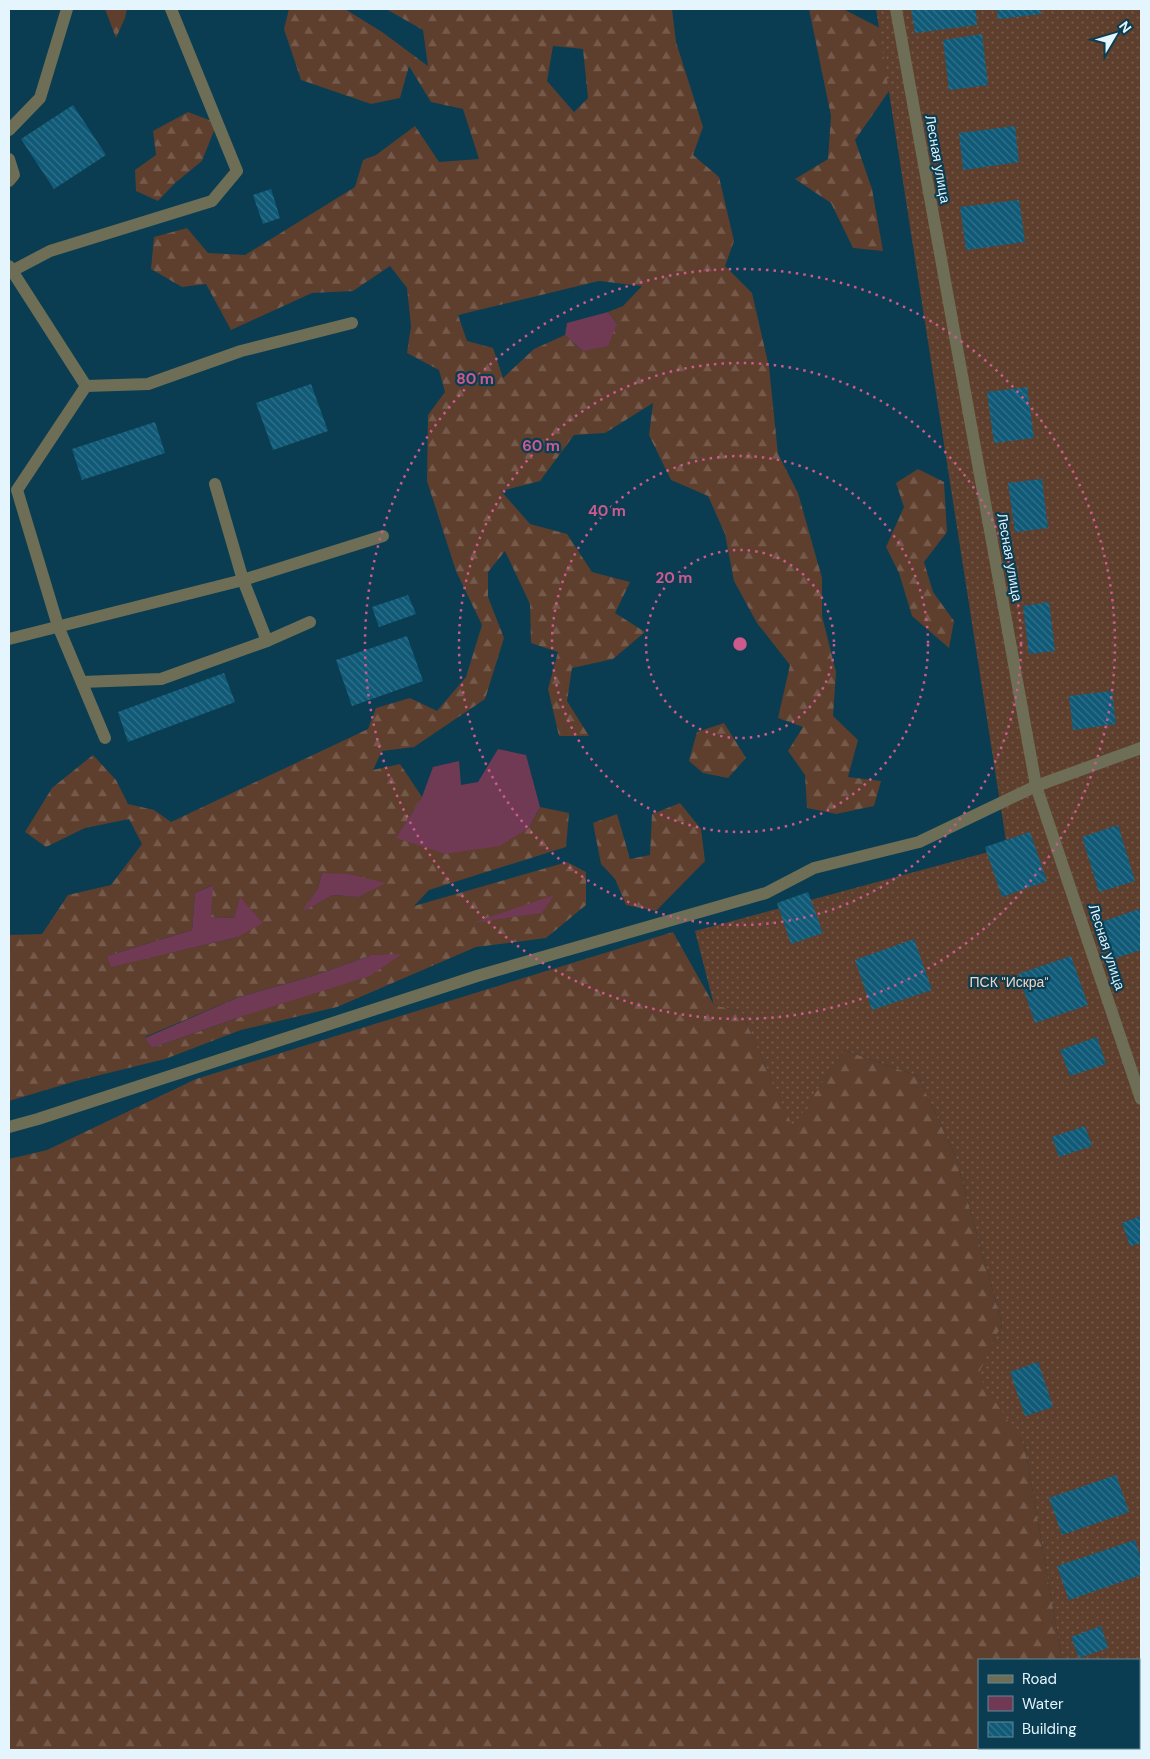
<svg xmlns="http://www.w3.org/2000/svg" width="1150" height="1759" font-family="'DM Sans',sans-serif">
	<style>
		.forest { fill: url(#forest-firs); fill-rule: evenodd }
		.garden { fill: url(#garden-dots) }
		.water { fill: #703a54 }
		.building { fill: url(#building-back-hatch) }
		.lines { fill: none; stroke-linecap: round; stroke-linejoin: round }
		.lane { stroke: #6d6e55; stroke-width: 12 }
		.street { stroke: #6d6e55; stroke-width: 12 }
		.ring { fill: none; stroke: #cc5a8c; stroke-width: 2.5; stroke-dasharray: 2.5 5 }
		.labels { text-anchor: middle; stroke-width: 4.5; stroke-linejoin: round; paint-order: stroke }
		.street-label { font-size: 14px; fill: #e5f5fe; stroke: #0a3d51 }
		.park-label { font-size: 14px; fill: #f5d4c1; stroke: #0a3d51 }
		.centre { fill: #cc5a8c; stroke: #0a3d51; stroke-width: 2.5 }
		.ring-label { font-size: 15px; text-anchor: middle; font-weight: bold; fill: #cc5a8c; stroke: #0a3d51; stroke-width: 4.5; stroke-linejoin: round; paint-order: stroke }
	</style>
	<defs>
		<pattern id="forest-firs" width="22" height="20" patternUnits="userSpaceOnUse" patternTransform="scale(1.25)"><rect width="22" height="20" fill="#5e3e2c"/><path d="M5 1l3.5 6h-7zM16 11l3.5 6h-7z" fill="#755a4c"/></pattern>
		<pattern id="garden-dots" width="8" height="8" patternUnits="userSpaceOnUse" patternTransform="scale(1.25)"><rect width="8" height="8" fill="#5e3e2c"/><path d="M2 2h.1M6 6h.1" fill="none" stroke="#755a4c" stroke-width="1.8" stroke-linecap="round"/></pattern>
		<pattern id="building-back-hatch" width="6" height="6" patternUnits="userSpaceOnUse" patternTransform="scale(1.25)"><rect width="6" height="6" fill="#105a77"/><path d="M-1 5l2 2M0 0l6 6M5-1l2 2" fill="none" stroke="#33728b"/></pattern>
	</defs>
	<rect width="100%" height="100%" fill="#0a3d51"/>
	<g class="forest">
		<polygon points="105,9 127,9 125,18 116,38"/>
		<path d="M289 9H345L382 32 428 66 423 30 386 9H672L676 42 703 127 693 155 719 177 734 241 725 266 752 293 769 367 778 454 798 493 822 578V616L836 672 833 716 858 740 848 777 881 781 874 806 836 814 807 808 805 775 788 751 803 727 778 718 790 665 757 623 734 581 725 534 708 496 671 480 649 435 653 403 605 433 574 435 540 481 501 491 530 524 567 534 592 572 630 582 615 613 645 632 613 659 572 668 567 701 589 736H559L548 689 558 652 531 643 530 604 505 551 488 572V597L504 638 485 699 414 747 382 751 373 770 400 764 422 797 397 837 529 828 540 807 569 813 566 847 429 890 414 906 567 862 586 872V905L546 938 476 947 337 1007 241 1030 165 1059 76 1081 9 1101V935L42 934 68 895 111 885 142 844 129 819 85 828 46 847 25 832 52 788 93 755 116 780 128 804 154 810 171 822 368 729 376 708 410 698 437 711 466 677 482 625 456 571 427 481 428 415 445 392 439 370 407 353 411 326 407 288 390 266 353 291 312 293 231 330 206 284 182 287 151 269 154 237 187 228 208 253 245 255 355 187 363 160 376 155 415 126 439 162 479 159 463 109 431 102 409 66 400 98 371 104 301 80 284 29ZM553 46 583 49 588 98 574 112 547 81ZM599 281 642 286 623 306 608 312 617 324 583 351 565 335 534 349 503 378 493 348 467 341 458 315ZM322 873 358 897 333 895 303 911 318 888ZM212 885 210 917 234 918 240 898 238 937 165 954 107 956 192 930 195 893ZM372 955 243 1016 152 1048 145 1037 239 997 310 977Z"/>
		<polygon points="809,9 843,9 882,29 889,91 855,140 872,189 883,251 853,248 831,203 795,179 828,159 831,116"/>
		<polygon points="188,112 217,123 202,161 175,183 158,201 136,191 135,170 156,155 153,131"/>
		<polygon points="918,469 944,482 947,532 924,562 933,592 954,621 949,648 912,616 899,573 886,547 904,507 896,483"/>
		<polygon points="724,723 746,758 728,778 703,773 689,761 697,732"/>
		<polygon points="680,803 701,829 705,861 656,911 626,905 615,879 601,864 593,823 617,814 630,859 650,855 652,814"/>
		<polygon points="673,932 714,1005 741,1011 793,1126 844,1050 918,1076 955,1155 1002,1324 979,1375 1025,1447 1062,1660 979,1660 979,1748 1078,1748 1078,1750 9,1750 9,1159 47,1150 196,1079"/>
	</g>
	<polygon class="garden" points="876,9 1141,9 1141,1750 1078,1750 1078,1748 1139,1748 1139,1660 1062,1660 1025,1447 978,1375 1002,1324 955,1155 918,1076 844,1050 793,1127 741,1011 714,1005 695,931 1007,847"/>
	<g class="water">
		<polygon points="608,312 617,324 608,346 583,351 565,335 567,323"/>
		<polygon points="498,749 526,755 540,807 529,828 500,846 445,854 396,838 422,797 433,767 459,761 461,785 478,782"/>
		<polygon points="322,873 348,874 386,883 358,897 333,895 302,912 318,888"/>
		<polygon points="213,885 211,917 234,918 240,897 263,923 238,937 111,967 107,956 192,930 195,893"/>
		<polygon points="554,895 542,913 472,923"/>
		<polygon points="402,954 370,976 243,1016 152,1048 145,1038 239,997 310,977 372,955"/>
	</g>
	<g class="building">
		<polygon points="911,9 976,9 977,25 915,33"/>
		<polygon points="997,9 1040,9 1041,14 998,19"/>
		<polygon points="982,34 988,85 949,90 943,40"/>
		<polygon points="73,105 106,155 54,189 21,139"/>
		<polygon points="1015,126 1019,162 963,170 959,133"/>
		<polygon points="271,189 280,218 263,224 253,195"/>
		<polygon points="1019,200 1025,242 966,250 960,207"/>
		<polygon points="311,384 328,431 273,450 256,403"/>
		<polygon points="1027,387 1034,438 994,443 987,392"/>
		<polygon points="155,422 165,453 82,480 72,449"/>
		<polygon points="1042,479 1048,528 1015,532 1008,483"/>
		<polygon points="408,595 416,614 379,627 372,607"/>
		<polygon points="1049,602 1055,651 1029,654 1023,606"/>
		<polygon points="407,636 423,681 352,706 336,660"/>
		<polygon points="224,673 235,702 128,742 118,712"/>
		<polygon points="1112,691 1116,724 1073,730 1069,696"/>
		<polygon points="1118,825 1135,881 1099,892 1082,837"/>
		<polygon points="1030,832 1047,881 1002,897 985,847"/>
		<polygon points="808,892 823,933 791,944 777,903"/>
		<polygon points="1139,909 1141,915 1141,950 1110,960 1098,923"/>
		<polygon points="914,939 932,990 872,1010 855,960"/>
		<polygon points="1071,956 1088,1005 1035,1023 1018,974"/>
		<polygon points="1097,1037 1106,1064 1070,1076 1060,1050"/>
		<polygon points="1085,1126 1092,1146 1059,1157 1052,1137"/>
		<polygon points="1141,1216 1141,1243 1130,1246 1122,1223"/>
		<polygon points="1038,1362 1053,1407 1025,1416 1010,1372"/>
		<polygon points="1116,1475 1129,1512 1062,1535 1049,1498"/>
		<polygon points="1135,1540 1141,1559 1141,1575 1069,1600 1057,1566"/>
		<polygon points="1101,1626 1108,1648 1079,1658 1071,1637"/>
		<polygon points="1139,1739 1141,1750 1097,1750 1096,1748 1139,1748"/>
	</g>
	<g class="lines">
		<g class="lane">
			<polyline points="9,130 40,98 67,9"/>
			<polyline points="9,159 14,175 9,181"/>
			<polyline points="9,266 86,386 17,490 58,626 105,738"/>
			<polyline points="12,271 50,251 212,201 237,171 171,9"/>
			<polyline points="86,386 148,384 241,351 352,323"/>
			<polyline points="215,484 243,580 267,641"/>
			<polyline points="9,639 243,580 383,536"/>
			<polyline points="82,682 161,679 267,641 310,622"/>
			<polyline points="9,1127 38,1119 477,976 766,893 814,868 919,842 1036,786"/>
		</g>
		<g class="street">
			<polyline points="896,9 1036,786 1141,1099"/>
			<polyline points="1036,786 1141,748"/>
		</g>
	</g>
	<g class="ring">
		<circle cx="740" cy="644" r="94"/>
		<circle cx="740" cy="644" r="188"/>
		<circle cx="740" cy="644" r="281"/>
		<circle cx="740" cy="644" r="375"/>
	</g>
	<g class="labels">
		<g class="street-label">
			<text transform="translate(938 159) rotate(80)" y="5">Лесная улица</text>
			<text transform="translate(1010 557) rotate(80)" y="5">Лесная улица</text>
			<text transform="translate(1107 947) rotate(72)" y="5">Лесная улица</text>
		</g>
		<g class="park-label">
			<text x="1009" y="987">ПСК "Искра"</text>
		</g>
	</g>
	<circle cx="740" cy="644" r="8" class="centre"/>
	<g class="ring-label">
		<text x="475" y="384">80 m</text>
		<text x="541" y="451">60 m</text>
		<text x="607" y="516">40 m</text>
		<text x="674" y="583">20 m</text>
	</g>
	<rect width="1150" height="1759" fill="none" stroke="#e5f5fe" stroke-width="20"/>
	<rect x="978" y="1659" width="162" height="90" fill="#0a3d51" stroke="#628796"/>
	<rect x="988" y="1675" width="25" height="8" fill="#6d6e55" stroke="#628796"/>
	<text x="1022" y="1684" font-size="15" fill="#e5f5fe">Road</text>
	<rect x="988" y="1696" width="25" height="15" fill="#703a54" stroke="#628796"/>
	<text x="1022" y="1709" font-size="15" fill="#e5f5fe">Water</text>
	<rect x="988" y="1722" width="25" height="15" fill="url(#building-back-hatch)" stroke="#628796"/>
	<text x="1022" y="1734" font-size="15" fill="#e5f5fe">Building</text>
	<g transform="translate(1115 35) rotate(52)" stroke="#0a3d51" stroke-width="4" paint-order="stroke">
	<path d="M0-4L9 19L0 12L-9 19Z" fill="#e5f5fe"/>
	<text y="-8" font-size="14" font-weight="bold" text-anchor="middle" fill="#e5f5fe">N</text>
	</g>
</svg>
